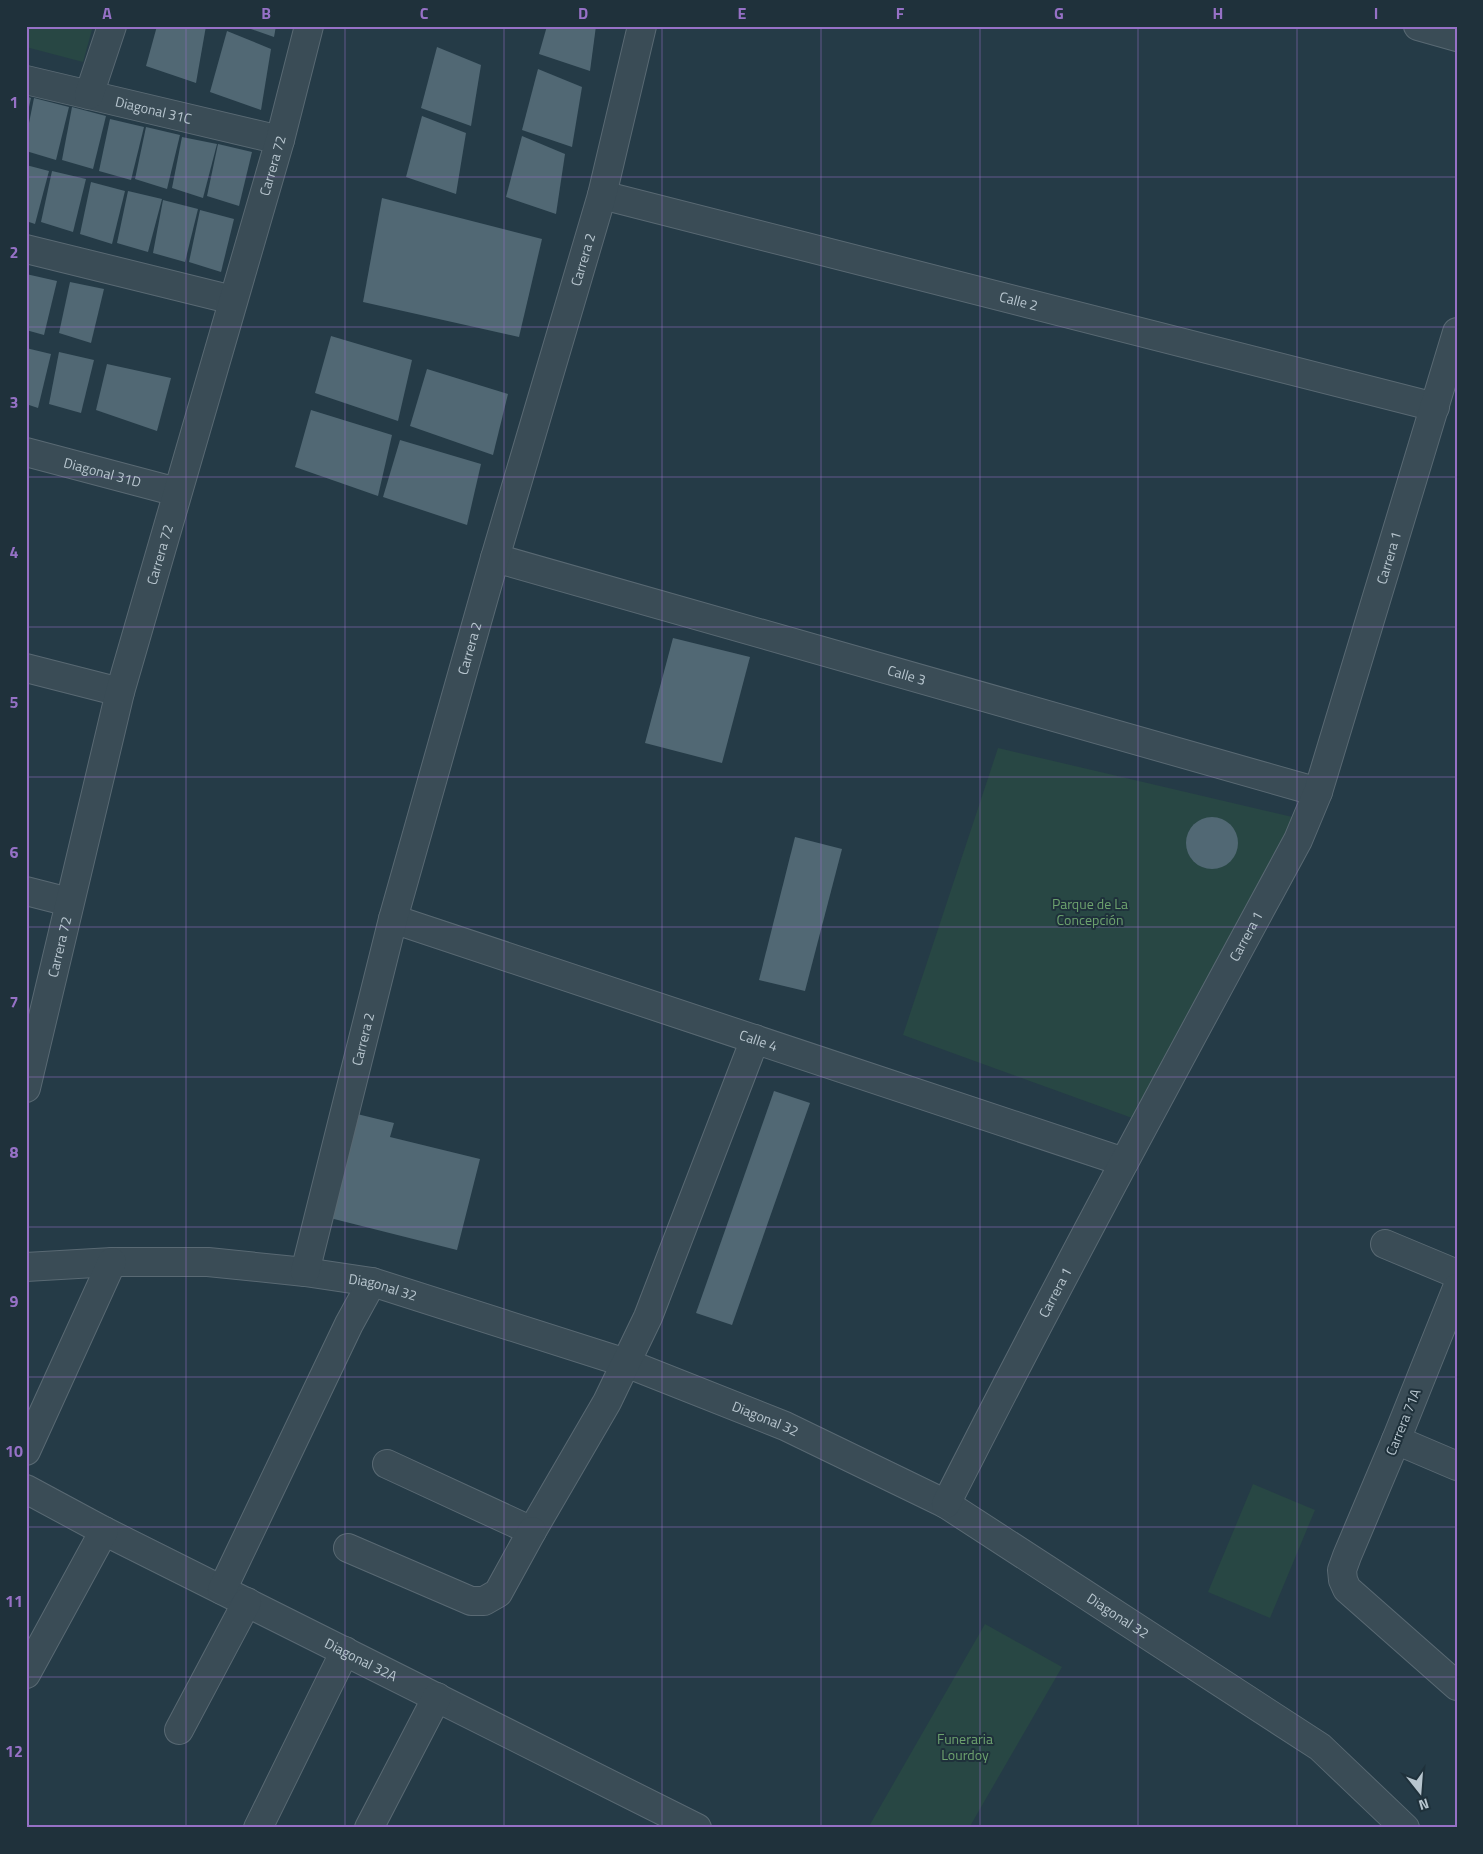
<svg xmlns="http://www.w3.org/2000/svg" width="1483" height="1854" font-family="'Titillium Web',sans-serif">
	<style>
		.green { fill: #284744 }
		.building { fill: #516874 }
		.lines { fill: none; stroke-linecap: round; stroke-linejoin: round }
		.minor-casing { stroke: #596973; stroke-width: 30 }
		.minor { stroke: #3a4c56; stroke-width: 28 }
		.grid { fill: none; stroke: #9671c6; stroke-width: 1; stroke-opacity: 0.55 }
		.labels { text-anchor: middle; stroke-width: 4; stroke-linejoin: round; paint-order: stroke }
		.street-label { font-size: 14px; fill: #b8c6cf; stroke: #1f313b }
		.park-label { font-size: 14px; fill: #6da26e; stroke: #1f313b }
		.neatline { fill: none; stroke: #9671c6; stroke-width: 2 }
		.grid-label { font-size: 16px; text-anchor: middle; font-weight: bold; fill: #9671c6 }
	</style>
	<rect width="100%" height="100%" fill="#253b47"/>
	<g class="green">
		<polygon points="26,26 93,26 83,62 26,47"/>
		<polygon points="998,748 1301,819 1135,1119 903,1035"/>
		<polygon points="1253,1484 1315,1510 1270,1618 1208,1592"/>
		<polygon points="985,1624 1062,1667 969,1828 868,1828"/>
	</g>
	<g class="building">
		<polygon points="157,26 206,26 196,83 146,66"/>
		<polygon points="245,26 276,26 274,37 245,27"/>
		<polygon points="547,26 596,26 590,71 539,54"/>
		<polygon points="227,31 271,49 261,110 210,92"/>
		<polygon points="437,47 481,65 471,126 421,108"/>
		<polygon points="538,69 582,87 572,147 522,130"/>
		<polygon points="26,96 31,98 27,116 26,116"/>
		<polygon points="34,98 69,107 56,160 26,151 26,138"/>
		<polygon points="72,107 106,116 93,169 62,160"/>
		<polygon points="422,116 466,133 456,194 406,177"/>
		<polygon points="110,119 144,127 131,180 99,171"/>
		<polygon points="146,127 180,135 167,189 135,179"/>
		<polygon points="522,136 565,154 556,214 506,197"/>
		<polygon points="182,137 217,144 203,198 172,188"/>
		<polygon points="218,144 252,152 239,206 207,196"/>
		<polygon points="26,165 49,171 35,224 26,221"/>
		<polygon points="52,171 86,179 73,232 41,222"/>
		<polygon points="91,182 125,191 112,244 80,234"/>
		<polygon points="128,191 162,199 148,252 117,243"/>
		<polygon points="382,198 542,239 519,337 363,302"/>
		<polygon points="163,200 198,209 185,262 153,253"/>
		<polygon points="200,210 234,219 221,272 189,262"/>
		<polygon points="26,274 57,281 44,335 26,330"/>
		<polygon points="70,282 104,289 91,343 59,333"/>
		<polygon points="331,336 412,360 398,421 315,393"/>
		<polygon points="26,348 51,354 38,408 26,404"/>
		<polygon points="59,352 94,360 81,413 49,404"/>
		<polygon points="107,364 171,378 157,431 96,410"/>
		<polygon points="427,369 508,394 493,455 410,426"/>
		<polygon points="311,410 392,435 378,496 295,467"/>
		<polygon points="400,440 481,464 467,525 383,497"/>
		<polygon points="673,638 750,657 722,763 645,743"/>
		<circle cx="1212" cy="843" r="26"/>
		<polygon points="795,837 842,849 805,991 759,980"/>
		<polygon points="774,1091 810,1103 732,1325 696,1313"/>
		<polygon points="353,1113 394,1123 390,1137 480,1159 457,1250 326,1217"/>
	</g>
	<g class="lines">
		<defs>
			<g id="minor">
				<polyline points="1418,26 1457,37"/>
				<path id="s1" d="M26 80 280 140"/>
				<polyline points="89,95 112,26"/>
				<path id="s2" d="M602 195 1435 407"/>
				<polyline points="26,249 233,300"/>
				<path id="s3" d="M26 452 177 492"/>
				<path id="s4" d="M495 558 1318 792"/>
				<polyline points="26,668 120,692"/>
				<polyline points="26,891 69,902"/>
				<path id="s5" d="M393 919 1124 1162"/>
				<path id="s6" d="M26 1088 120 692 280 140 309 26"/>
				<polyline points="1385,1244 1457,1274"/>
				<path id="s7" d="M26 1267 112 1262H208L305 1272 372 1282 626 1363 785 1426 946 1504 1320 1747 1405 1828"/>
				<path id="s8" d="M305 1272 393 919 495 558 602 195 642 26"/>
				<polyline points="1457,1288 1396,1440 1347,1556 1342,1570 1343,1580 1347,1589 1457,1686"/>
				<polyline points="1396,1440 1457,1466"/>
				<polyline points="26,1451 112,1262"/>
				<polyline points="387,1464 532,1531 607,1402 648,1317 755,1039"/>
				<path id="s9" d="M26 1489 104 1531 697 1828"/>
				<path id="s10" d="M946 1504C1059 1280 1179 1060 1298 840L1318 792 1457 332"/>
				<polyline points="348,1548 471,1601 484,1601 498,1593 532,1531"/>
				<polyline points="222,1590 349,1324 372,1282"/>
				<polyline points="26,1674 104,1531"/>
				<polyline points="179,1730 247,1602"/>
				<polyline points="258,1828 345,1651"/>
				<polyline points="369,1828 437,1697"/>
			</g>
		</defs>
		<use href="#minor" class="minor-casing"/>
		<use href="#minor" class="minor"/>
	</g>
	<path class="grid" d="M186 26V1828M345 26V1828M504 26V1828M662 26V1828M821 26V1828M980 26V1828M1138 26V1828M1297 26V1828M26 177H1457M26 327H1457M26 477H1457M26 627H1457M26 777H1457M26 927H1457M26 1077H1457M26 1227H1457M26 1377H1457M26 1527H1457M26 1677H1457"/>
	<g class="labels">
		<g class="street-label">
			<text dy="5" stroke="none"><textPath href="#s1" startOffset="131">Diagonal 31C</textPath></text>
			<text dy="5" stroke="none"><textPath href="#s6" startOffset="955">Carrera 72</textPath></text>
			<text dy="5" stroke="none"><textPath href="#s8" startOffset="1050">Carrera 2</textPath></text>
			<text dy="5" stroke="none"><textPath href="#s2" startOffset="430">Calle 2</textPath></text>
			<text dy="5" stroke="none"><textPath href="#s3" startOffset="79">Diagonal 31D</textPath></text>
			<text dy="5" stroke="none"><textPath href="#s6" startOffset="550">Carrera 72</textPath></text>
			<text dy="5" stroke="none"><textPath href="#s10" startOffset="1048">Carrera 1</textPath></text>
			<text dy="5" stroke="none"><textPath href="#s8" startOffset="645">Carrera 2</textPath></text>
			<text dy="5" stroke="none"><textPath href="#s4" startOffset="428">Calle 3</textPath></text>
			<text dy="5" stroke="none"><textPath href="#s10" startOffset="642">Carrera 1</textPath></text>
			<text dy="5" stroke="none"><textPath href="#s6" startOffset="145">Carrera 72</textPath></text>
			<text dy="5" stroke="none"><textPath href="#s8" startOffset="240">Carrera 2</textPath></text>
			<text dy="5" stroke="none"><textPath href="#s5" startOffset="385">Calle 4</textPath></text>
			<text dy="5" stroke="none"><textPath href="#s7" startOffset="359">Diagonal 32</textPath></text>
			<text dy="5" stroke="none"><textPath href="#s10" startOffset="238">Carrera 1</textPath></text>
			<text dy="5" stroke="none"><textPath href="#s7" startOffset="764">Diagonal 32</textPath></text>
			<text transform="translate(1403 1422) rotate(-68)" y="5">Carrera 71A</text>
			<text dy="5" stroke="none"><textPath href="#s7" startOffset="1169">Diagonal 32</textPath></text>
			<text dy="5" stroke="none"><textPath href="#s9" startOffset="376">Diagonal 32A</textPath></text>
		</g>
		<g class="park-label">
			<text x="1090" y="909">Parque de La<tspan x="1090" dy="16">Concepción</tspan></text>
			<text x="965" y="1744">Funeraria<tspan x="965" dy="16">Lourdoy</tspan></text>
		</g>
	</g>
	<rect width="1483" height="1854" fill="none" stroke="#1f313b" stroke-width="55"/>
	<g transform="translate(1420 1792) rotate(163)" stroke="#1f313b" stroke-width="4" paint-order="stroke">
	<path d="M0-4L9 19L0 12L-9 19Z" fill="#b8c6cf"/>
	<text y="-8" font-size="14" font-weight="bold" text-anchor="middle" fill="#b8c6cf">N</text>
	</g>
	<rect x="28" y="28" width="1428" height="1798" class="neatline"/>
	<g class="grid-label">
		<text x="107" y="19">A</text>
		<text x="266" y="19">B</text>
		<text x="424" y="19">C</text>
		<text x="583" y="19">D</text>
		<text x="742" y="19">E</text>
		<text x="900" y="19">F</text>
		<text x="1059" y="19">G</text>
		<text x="1218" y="19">H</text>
		<text x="1376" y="19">I</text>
		<text x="14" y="108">1</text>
		<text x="14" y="258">2</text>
		<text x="14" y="408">3</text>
		<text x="14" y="558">4</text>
		<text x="14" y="708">5</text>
		<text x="14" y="858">6</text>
		<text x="14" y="1008">7</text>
		<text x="14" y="1158">8</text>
		<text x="14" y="1307">9</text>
		<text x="14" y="1457">10</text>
		<text x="14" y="1607">11</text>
		<text x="14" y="1757">12</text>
	</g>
</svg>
